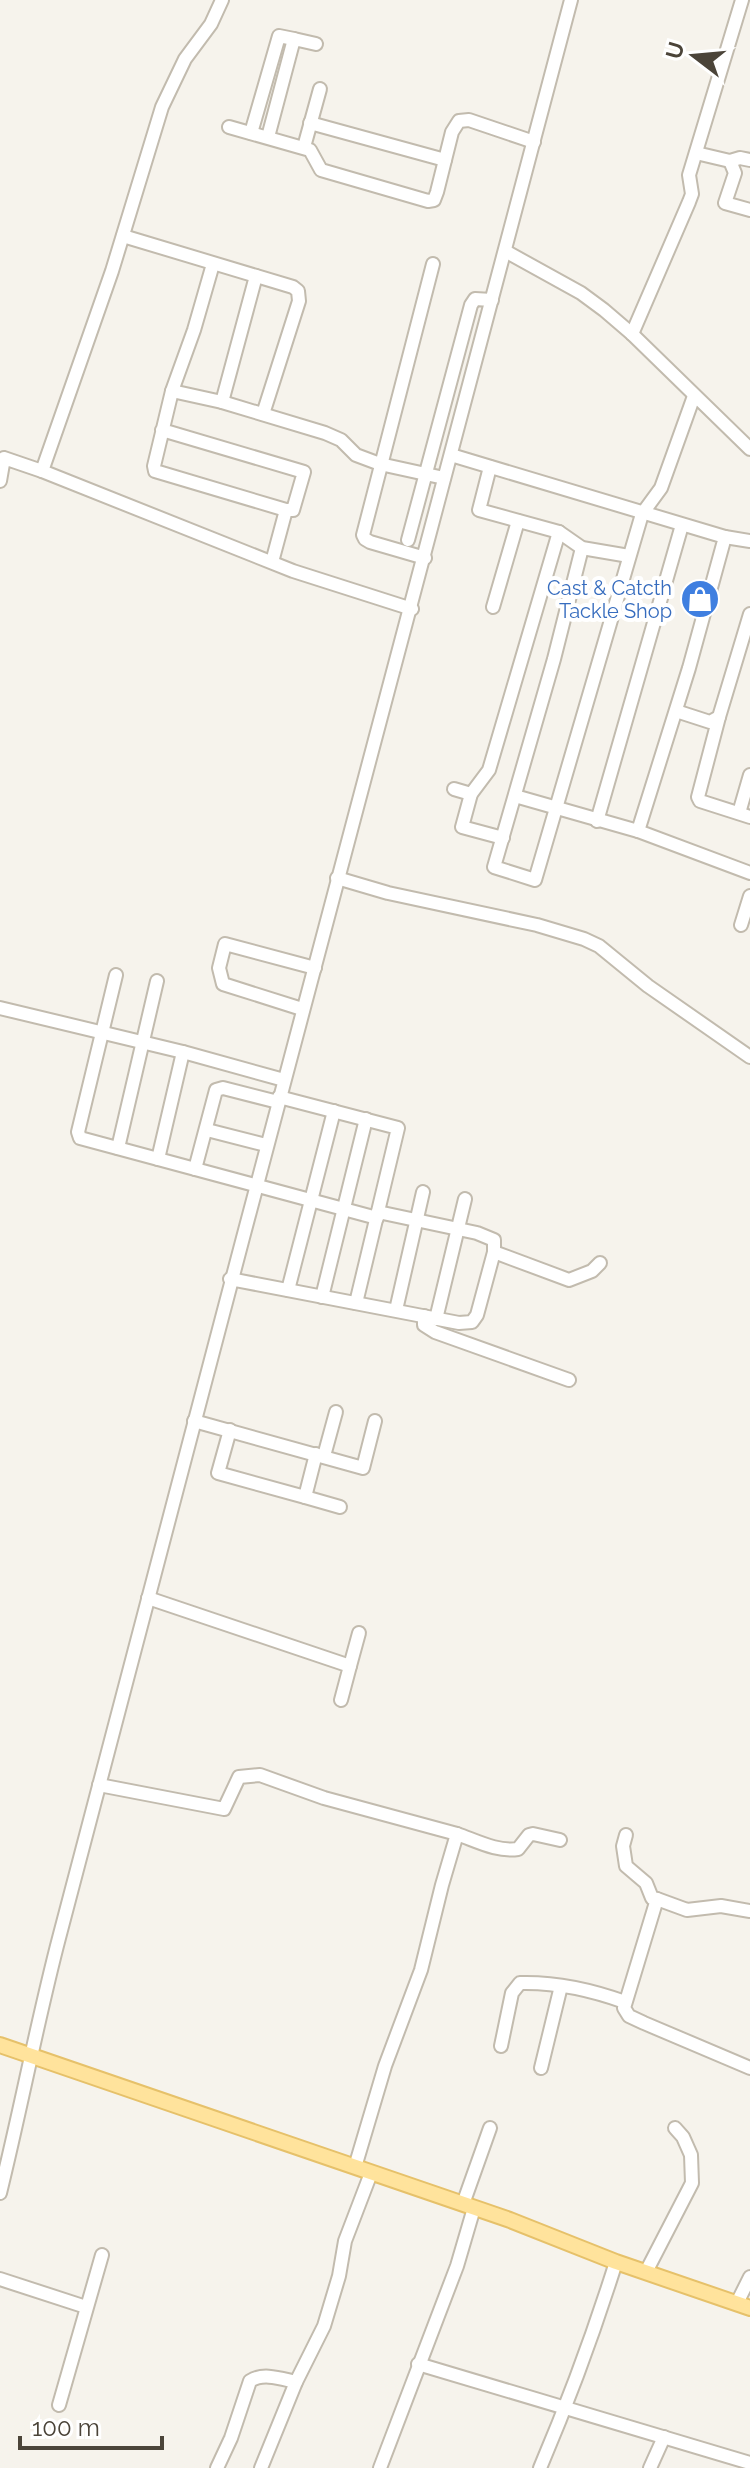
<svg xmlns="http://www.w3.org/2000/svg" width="750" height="2468" font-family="Raleway,sans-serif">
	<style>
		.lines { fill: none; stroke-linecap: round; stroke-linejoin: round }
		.minor-casing { stroke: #c2bbae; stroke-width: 16 }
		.major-casing { stroke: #e6c16a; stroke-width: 18 }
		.minor { stroke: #fff; stroke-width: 12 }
		.major { stroke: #ffe39c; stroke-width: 14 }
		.labels { text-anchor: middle; stroke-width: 8; stroke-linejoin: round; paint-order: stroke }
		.shop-label { font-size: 20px; fill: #366cbe; stroke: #fff; text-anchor: end }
	</style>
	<rect width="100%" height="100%" fill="#f6f3ec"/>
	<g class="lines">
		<defs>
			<g id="minor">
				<polyline points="222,0 211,24 185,59 162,107 112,271 42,471 293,571 412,609"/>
				<polyline points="310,123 445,160"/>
				<polyline points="229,127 310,150 321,170 428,201 434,200 437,192 452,132 459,121 469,120 534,142"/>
				<polyline points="251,133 279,36 294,39"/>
				<polyline points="268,137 294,39 316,44"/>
				<polyline points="304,147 320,89"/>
				<polyline points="696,153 730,161 740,158 750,160"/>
				<polyline points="730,161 735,173 725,203 750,210"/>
				<polyline points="123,236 293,287 298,291 299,301 263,414"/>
				<polyline points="505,251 581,293 604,310 632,334 750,449"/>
				<polyline points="213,264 194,330 172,391 222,402 256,276"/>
				<polyline points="632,334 689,202 692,194 689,175 742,0"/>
				<polyline points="222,402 325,433 341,440 356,455 380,464 444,478"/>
				<polyline points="162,430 304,472 293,510 286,510 155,471 154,466 172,391"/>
				<polyline points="451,455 725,537 689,668 638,831"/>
				<polyline points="490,467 479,510 559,532 582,548 629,556"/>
				<polyline points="0,481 4,458 42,471"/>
				<polyline points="725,537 750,541"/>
				<polyline points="408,540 471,305 475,299 492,300"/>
				<polyline points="582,548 554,659 494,867 535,880 642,514 661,488 694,396"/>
				<polyline points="425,558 370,542 365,539 363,535 433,264"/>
				<polyline points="272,562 286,510"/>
				<polyline points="493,607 518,521"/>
				<polyline points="676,711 710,722 719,717 750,614"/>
				<polyline points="719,717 698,797 700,801 750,817"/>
				<polyline points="454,789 471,794"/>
				<polyline points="515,796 638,831 750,873"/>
				<polyline points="739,813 750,775"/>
				<polyline points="597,821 682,525"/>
				<polyline points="503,838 462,827 471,794 489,770 559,532"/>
				<polyline points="337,878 388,893 537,925 584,939 599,946 648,986 750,1057"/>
				<polyline points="741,925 750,896"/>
				<polyline points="116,975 78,1132 80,1138 377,1218"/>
				<polyline points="0,1008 183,1052 284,1080"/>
				<polyline points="302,1009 223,984 219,968 225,944 315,968"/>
				<polyline points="279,1097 398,1128 356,1303"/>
				<polyline points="207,1130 266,1145"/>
				<polyline points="118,1148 157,981"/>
				<polyline points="158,1159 183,1052"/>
				<polyline points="195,1169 216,1090 223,1088 278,1102"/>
				<polyline points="494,1252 569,1280 592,1271 600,1263"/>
				<polyline points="230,1279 459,1323 472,1322 477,1315 494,1252 494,1240 477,1233 378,1212"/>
				<polyline points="288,1290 334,1111"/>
				<polyline points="322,1297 366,1119"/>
				<polyline points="396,1310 423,1192"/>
				<polyline points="424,1316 424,1325 435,1332 569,1380"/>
				<polyline points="436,1319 465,1199"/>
				<polyline points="194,1421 363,1468 375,1421"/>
				<polyline points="230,1430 218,1473 305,1497 316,1454"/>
				<polyline points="324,1456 336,1412"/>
				<polyline points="305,1497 340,1507"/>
				<polyline points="148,1598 350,1666 341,1700"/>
				<polyline points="350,1666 359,1633"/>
				<polyline points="99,1785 224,1809 239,1777 260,1775 324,1798 457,1834 442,1885 421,1970 385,2066 355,2167"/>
				<path d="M457 1834C477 1841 497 1852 518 1849L529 1835 533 1834 560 1840"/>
				<polyline points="626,1835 623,1846 626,1866 646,1883 652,1898 657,1899"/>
				<polyline points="750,1911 721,1906 687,1910 657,1899 624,2008 629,2016 644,2023 750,2068"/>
				<path d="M501 2046 512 1993 520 1983C556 1982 592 1990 625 2002"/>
				<polyline points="541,2068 561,1986"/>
				<path d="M0 2193C21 2108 37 2022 59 1938 226 1291 403 647 571 0"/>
				<polyline points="463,2204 490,2128"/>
				<polyline points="646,2272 692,2183 691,2155 683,2137 675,2128"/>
				<polyline points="0,2279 86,2307"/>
				<polyline points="737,2303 750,2277"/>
				<polyline points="418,2364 750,2463"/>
				<polyline points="59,2405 102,2255"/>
				<path d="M217 2468 231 2438 250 2381C263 2372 282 2379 296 2382"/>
				<polyline points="261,2468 296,2382 324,2326 339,2276 345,2241 371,2173"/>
				<polyline points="380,2468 457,2266 474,2208"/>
				<path d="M540 2468C569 2400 594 2332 616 2262"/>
				<polyline points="650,2468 664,2437"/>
			</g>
			<polyline id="major" points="0,2045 510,2220 616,2262 750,2308"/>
		</defs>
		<use href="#minor" class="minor-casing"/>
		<use href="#major" class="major-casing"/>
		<use href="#minor" class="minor"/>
		<use href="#major" class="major"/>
	</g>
	<defs>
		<symbol id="shop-disc" viewBox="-11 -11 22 22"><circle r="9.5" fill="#3f7fe0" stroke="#fff"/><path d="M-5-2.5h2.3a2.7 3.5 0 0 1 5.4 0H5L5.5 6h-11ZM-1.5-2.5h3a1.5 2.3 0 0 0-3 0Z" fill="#fff"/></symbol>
	</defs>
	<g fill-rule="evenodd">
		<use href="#shop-disc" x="678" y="577" width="44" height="44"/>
	</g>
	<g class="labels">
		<g class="shop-label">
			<text x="672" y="595">Cast &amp; Catcth<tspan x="672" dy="23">Tackle Shop</tspan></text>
		</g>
	</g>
	<g transform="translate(694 56) rotate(286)" stroke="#ffffff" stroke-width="6" paint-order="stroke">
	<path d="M0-6L14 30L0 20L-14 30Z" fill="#4b4439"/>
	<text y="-12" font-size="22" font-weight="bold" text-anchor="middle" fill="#4b4439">U</text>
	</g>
	<path d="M20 2436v12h142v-12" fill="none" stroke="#4b4439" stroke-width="4"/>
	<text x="32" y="2436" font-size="24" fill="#4b4439" stroke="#ffffff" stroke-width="6" paint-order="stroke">100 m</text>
</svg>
